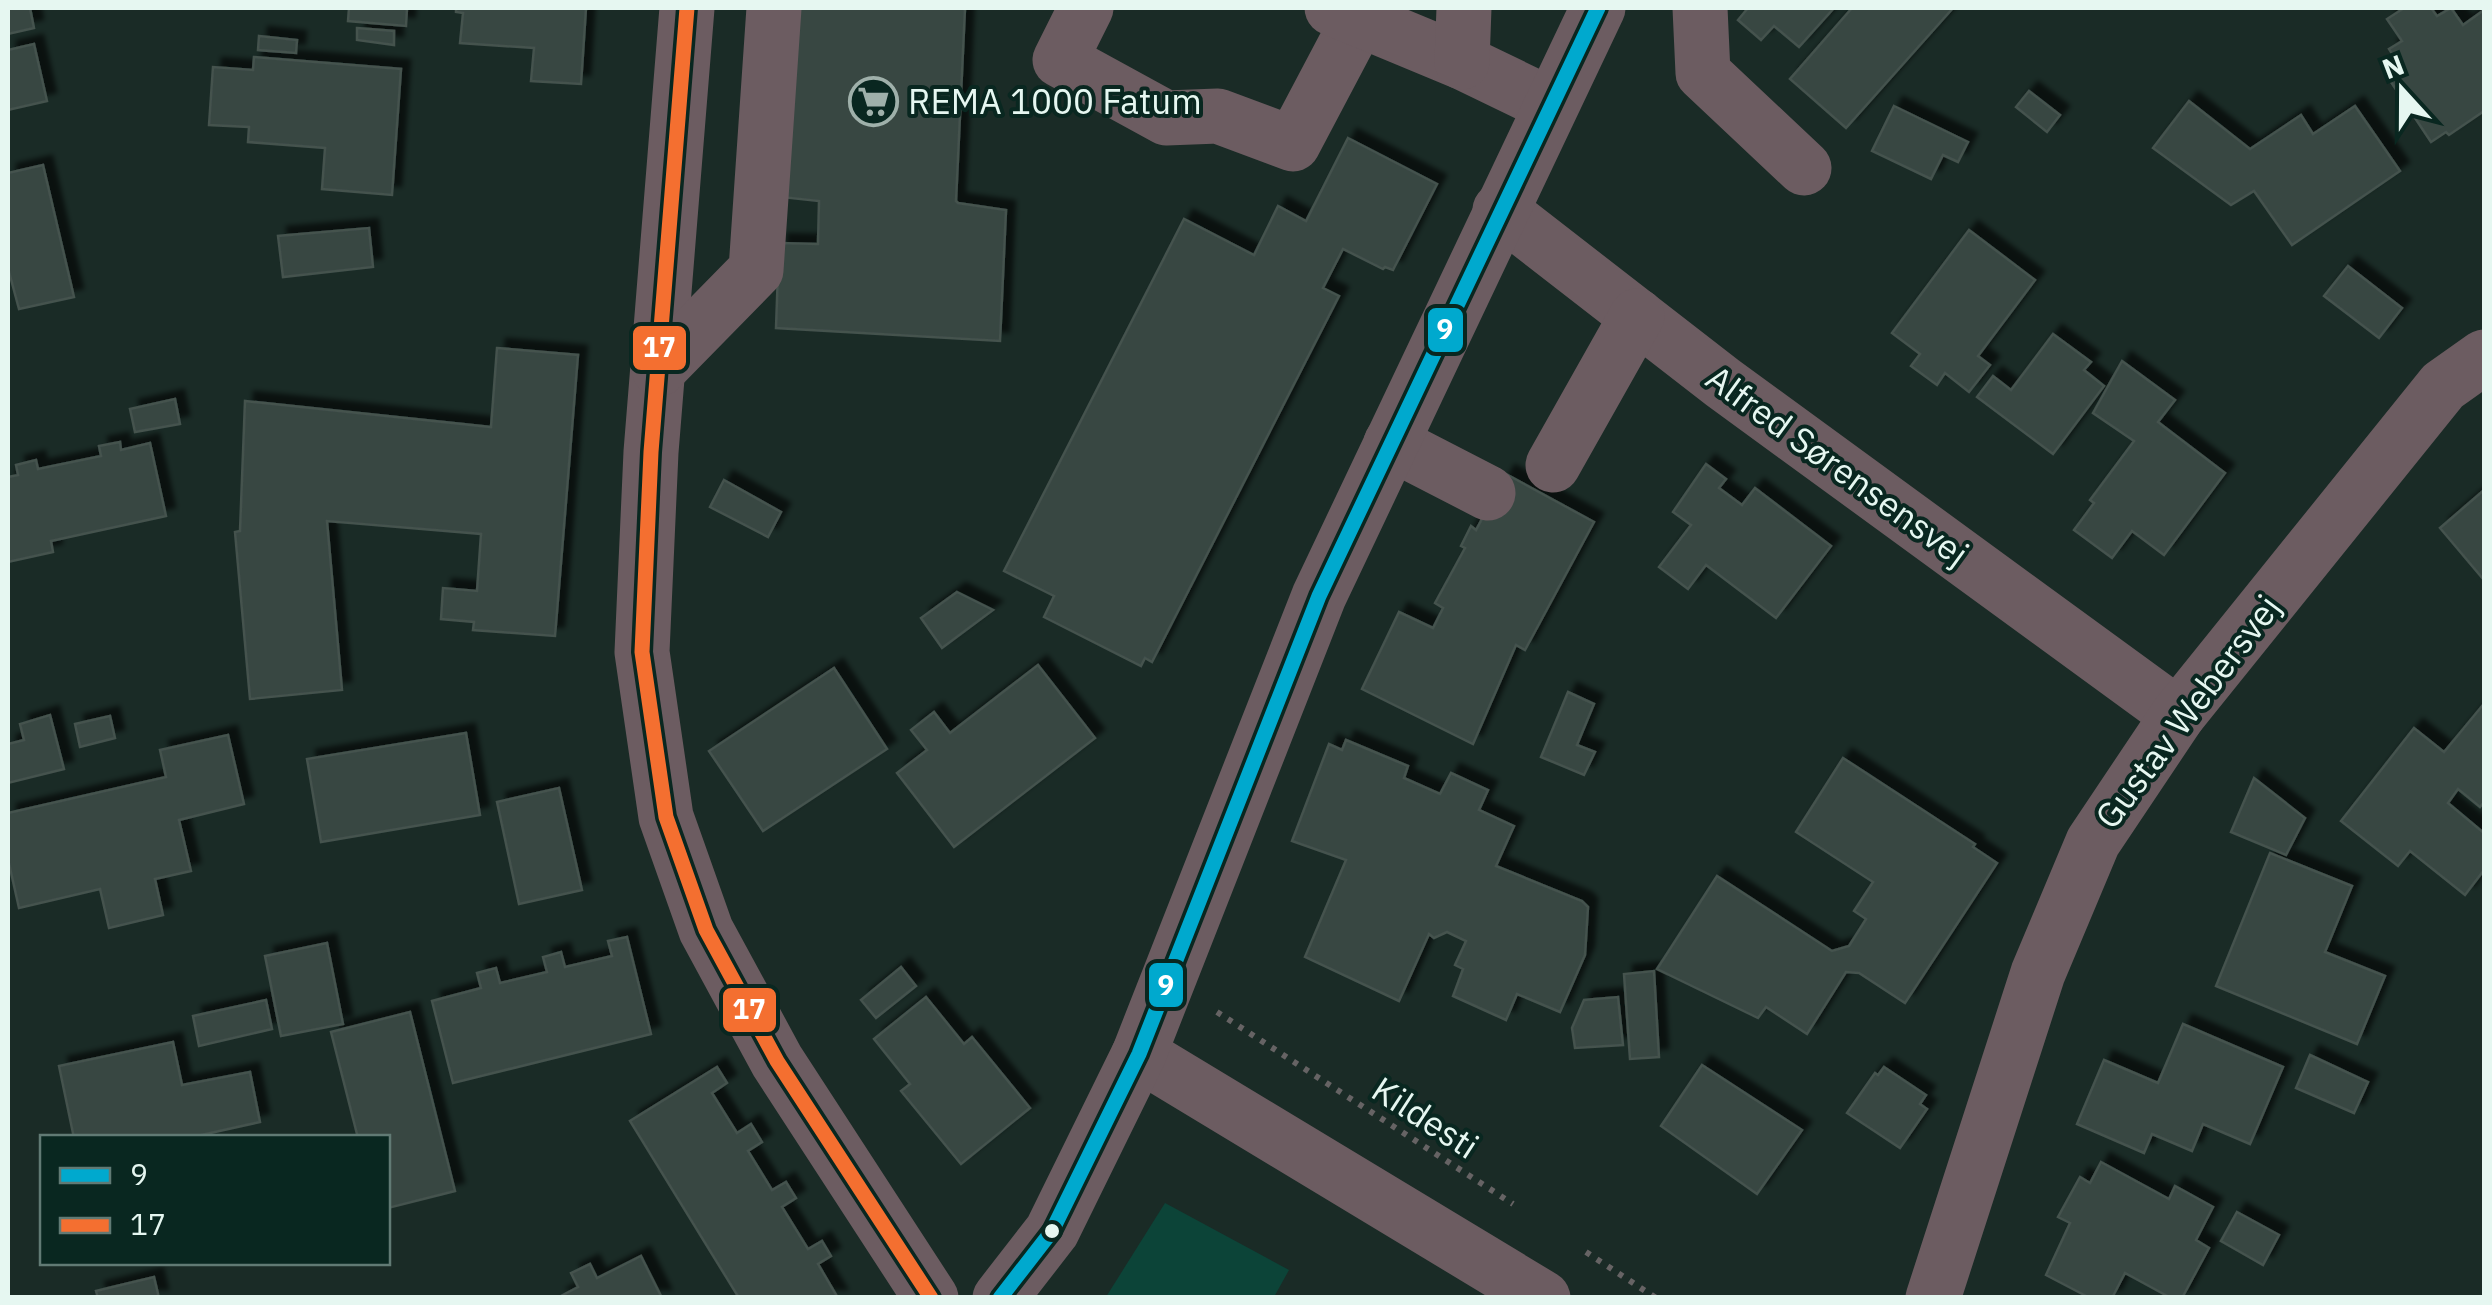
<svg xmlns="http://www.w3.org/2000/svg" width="2492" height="1305" font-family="'IBM Plex Sans',sans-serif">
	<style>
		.green { fill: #0c4438 }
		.building { fill: #394743; stroke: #44524e; stroke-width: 2.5; filter: url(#shadow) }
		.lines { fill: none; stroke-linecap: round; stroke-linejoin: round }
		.path { stroke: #666364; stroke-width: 6; stroke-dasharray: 5 8; stroke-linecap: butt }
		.minor { stroke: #6c5c61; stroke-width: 55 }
		.bus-1-casing { stroke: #092720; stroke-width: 22 }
		.bus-2-casing { stroke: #092720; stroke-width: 22 }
		.bus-1 { stroke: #00a9ce; stroke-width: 15 }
		.bus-2 { stroke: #f46f30; stroke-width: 15 }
		.bus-dot { fill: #e6f7f1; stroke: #092720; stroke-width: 4 }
		.labels { text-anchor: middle; stroke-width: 8; stroke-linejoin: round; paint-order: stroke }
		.poi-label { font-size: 35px; fill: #e6f7f1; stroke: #092720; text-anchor: start }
		.street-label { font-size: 35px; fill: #e6f7f1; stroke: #092720 }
		.line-badge { stroke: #092720; stroke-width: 4 }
		.badge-label { font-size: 28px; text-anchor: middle; font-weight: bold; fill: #fff }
	</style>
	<defs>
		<filter id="shadow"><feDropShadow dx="9" dy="-9" stdDeviation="2.5" flood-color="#0009"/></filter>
	</defs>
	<rect width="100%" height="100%" fill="#1a2b26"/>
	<polygon class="green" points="1165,1203 1289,1270 1274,1297 1106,1297"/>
	<g class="building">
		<polygon points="8,8 30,8 34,28 8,34"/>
		<polygon points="349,8 407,8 406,26 348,21"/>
		<polygon points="456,8 586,8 581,84 531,81 534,48 460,43 463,13 456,12"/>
		<polygon points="791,8 965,8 956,201 958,203 1006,210 1000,341 776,328 779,243 818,244 819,201 781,197"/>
		<polygon points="1748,8 1834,8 1799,47 1774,26 1761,40 1738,20"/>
		<polygon points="1852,8 1953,8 1846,128 1790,79"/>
		<polygon points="2404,8 2431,8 2437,16 2451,8 2463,25 2484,10 2484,111 2449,135 2446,132 2431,142 2391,82 2404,73 2389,49 2402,41 2387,19"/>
		<polygon points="357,28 394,31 394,45 357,40"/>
		<polygon points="259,36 297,40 296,53 258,50"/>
		<polygon points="34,44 47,101 8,110 8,50"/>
		<polygon points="254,57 401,69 392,195 322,189 325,148 248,142 249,127 209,125 213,67 253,70"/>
		<polygon points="2029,91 2060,115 2047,132 2016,107"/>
		<polygon points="2189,101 2250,149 2301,115 2313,134 2355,106 2400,171 2292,245 2254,191 2231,205 2153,148"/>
		<polygon points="1894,106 1968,142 1958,162 1943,155 1931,179 1872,151"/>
		<polygon points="1348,138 1437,184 1393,270 1385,267 1383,269 1343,249 1323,288 1339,296 1152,662 1145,658 1141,666 1044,617 1054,596 1004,571 1184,219 1254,255 1278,206 1306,221"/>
		<polygon points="43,165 74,297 19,309 8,268 8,173"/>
		<polygon points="369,228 373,267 283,277 278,236"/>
		<polygon points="1969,230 2035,280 1978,356 1990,365 1969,392 1945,373 1937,385 1911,366 1920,354 1892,333"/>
		<polygon points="2348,266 2402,308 2379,338 2324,296"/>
		<polygon points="2053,334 2091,362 2084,370 2104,386 2053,454 1977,397 1993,376 2011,390"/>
		<polygon points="497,348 578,355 555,636 473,630 474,622 441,619 443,588 477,591 481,534 327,521 342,690 250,699 235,532 240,531 245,401 491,427"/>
		<polygon points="2122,361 2175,400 2158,422 2225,473 2164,555 2132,531 2112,558 2074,530 2094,503 2090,500 2134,441 2093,413"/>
		<polygon points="175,399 180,424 135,432 130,409"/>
		<polygon points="120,442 121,450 150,443 166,516 51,541 53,552 8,562 8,477 18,475 16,465 36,460 38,469 101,456 99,446"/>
		<polygon points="1706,464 1726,479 1719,488 1742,505 1755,488 1831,546 1776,618 1706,565 1688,589 1659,567 1691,525 1673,512"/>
		<polygon points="1506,474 1594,522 1525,650 1516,645 1473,744 1362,689 1399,612 1433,628 1443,608 1435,603 1465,548 1461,546 1471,526 1476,530"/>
		<polygon points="724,480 781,512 768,537 710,507"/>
		<polygon points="2484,490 2484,580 2440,528"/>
		<polygon points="957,592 993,610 942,648 921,618"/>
		<polygon points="1038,665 1095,738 954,847 897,773 927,750 911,730 934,712 950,733"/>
		<polygon points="834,668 887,749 763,831 709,751"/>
		<polygon points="1568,692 1594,704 1577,745 1595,752 1584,775 1541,757"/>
		<polygon points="2482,706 2484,708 2484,802 2480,807 2458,789 2448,803 2484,833 2484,870 2465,895 2410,851 2398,866 2341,821 2414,728 2444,752"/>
		<polygon points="50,715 64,769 8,783 8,744 24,740 20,724"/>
		<polygon points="110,716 115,738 80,747 75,724"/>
		<polygon points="466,733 480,815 321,842 307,759"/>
		<polygon points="228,735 244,804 179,820 191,871 155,879 163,915 109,928 100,889 19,908 8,859 8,813 166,777 160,750"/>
		<polygon points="1346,740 1408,766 1404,778 1440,794 1451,773 1488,790 1479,810 1514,826 1496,866 1582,901 1588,907 1585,955 1560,1012 1517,994 1506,1020 1453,996 1463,969 1455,965 1466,941 1447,932 1434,938 1429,934 1399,1001 1305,957 1346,860 1292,841 1329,744 1342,750"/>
		<polygon points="1843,758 1975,844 1973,847 1997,863 1905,1003 1859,973 1846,972 1807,1034 1766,1007 1758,1018 1657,969 1717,876 1832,951 1849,946 1866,919 1854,911 1873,882 1796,832"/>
		<polygon points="2254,778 2305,818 2286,855 2231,832"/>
		<polygon points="559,788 582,890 519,904 497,802"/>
		<polygon points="2270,853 2352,886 2325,952 2385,976 2357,1044 2216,986"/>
		<polygon points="627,937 651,1034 453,1083 432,1001 481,988 477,973 496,968 500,983 547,972 543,957 561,952 565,967 612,956 608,941"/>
		<polygon points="327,943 343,1024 281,1036 265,956"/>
		<polygon points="901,967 916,986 876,1018 861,1000"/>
		<polygon points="1654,971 1659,1057 1630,1059 1624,974"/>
		<polygon points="926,997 964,1044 972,1037 1030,1108 961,1164 901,1091 910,1084 874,1039"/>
		<polygon points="1618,997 1623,1045 1575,1048 1572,1028 1584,1000"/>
		<polygon points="266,1000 272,1029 199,1046 193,1016"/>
		<polygon points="410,1012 455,1191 388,1208 388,1138 358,1138 331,1032"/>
		<polygon points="2183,1024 2283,1067 2250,1144 2203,1124 2192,1151 2152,1134 2144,1153 2077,1124 2104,1060 2158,1083"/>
		<polygon points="173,1042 182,1085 250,1072 260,1122 188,1138 74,1138 59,1066"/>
		<polygon points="2310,1055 2368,1082 2354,1113 2296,1088"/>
		<polygon points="1702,1065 1802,1130 1757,1194 1661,1126"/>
		<polygon points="717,1067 727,1083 712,1093 737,1133 751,1124 762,1142 748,1151 772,1190 786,1182 796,1198 782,1207 808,1249 822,1241 831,1256 818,1264 838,1298 739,1298 630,1121"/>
		<polygon points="1884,1067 1926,1095 1920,1104 1927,1109 1900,1148 1847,1113 1875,1073 1878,1075"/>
		<polygon points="2101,1162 2169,1199 2175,1186 2213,1207 2196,1240 2209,1248 2182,1298 2171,1298 2125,1273 2112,1298 2090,1298 2046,1275 2070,1223 2058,1217 2080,1177 2090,1183"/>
		<polygon points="2237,1212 2279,1235 2263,1265 2221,1241"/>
		<polygon points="641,1256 662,1298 557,1298 578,1287 571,1273 590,1264 597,1278"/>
		<polygon points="154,1277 159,1298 98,1298 96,1291"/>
	</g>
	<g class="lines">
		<g class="path">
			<polyline points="1217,1012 1513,1204"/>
			<polyline points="1586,1252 1656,1298"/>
		</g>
		<g class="minor">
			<polyline points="687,8 651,452 642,652 666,817 706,930 777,1061 931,1298"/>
			<polyline points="1086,8 1060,60 1166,118 1218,116 1293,144 1359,19"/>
			<polyline points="1332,8 1462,62 1549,104"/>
			<polyline points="1700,8 1703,73 1804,168"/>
			<polyline points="1462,62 1464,8"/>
			<polyline points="1500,210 1723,383 2178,715"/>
			<polyline points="659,369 756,270 774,8"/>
			<polyline points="1391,443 1488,493"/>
			<polyline points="1553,465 1637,316"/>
			<polyline points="1139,1054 1543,1298"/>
			<polyline points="1000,1298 1052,1231 1139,1054 1319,596 1598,8"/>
			<polyline points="1933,1298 2038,973 2093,842 2178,715 2443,386 2484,357"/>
		</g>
		<defs>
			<polyline id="bus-1" points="1000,1298 1052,1231 1139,1054 1319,596 1598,8"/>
			<polyline id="bus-2" points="687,8 651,452 642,652 666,817 706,930 777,1061 931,1298"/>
		</defs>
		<use href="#bus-1" class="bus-1-casing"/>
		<use href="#bus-2" class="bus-2-casing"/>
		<use href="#bus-1" class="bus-1"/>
		<use href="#bus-2" class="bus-2"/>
	</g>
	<defs>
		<symbol id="supermarket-ring" viewBox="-11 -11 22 22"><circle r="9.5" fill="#092720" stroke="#9fb0aa" stroke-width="1.5"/><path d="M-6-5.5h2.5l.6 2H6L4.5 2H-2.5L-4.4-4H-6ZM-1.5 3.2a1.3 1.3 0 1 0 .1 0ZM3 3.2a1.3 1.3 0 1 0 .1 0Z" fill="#9fb0aa"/></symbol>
	</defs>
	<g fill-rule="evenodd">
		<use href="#supermarket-ring" x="846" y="74" width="55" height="55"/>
	</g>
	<circle class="bus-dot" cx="1052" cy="1231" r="9"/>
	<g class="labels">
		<g class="poi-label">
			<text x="908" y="114">REMA 1000 Fatum</text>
		</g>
		<g class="street-label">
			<text transform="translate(1837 466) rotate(36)" y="12">Alfred Sørensensvej</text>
			<text transform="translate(2188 712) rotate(-53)" y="12">Gustav Webersvej</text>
			<text transform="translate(1425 1118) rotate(33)" y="12">Kildesti</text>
		</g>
	</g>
	<g class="line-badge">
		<rect x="1426" y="306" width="39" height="48" rx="10" fill="#00a9ce"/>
		<rect x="631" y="324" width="57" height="48" rx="10" fill="#f46f30"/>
		<rect x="1147" y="961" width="38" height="48" rx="10" fill="#00a9ce"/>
		<rect x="721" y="986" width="57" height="48" rx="10" fill="#f46f30"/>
	</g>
	<g class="badge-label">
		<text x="1445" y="339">9</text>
		<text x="659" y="357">17</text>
		<text x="1166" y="995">9</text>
		<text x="749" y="1019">17</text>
	</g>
	<rect width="2492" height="1305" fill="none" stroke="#e6f7f1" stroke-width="20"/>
	<rect x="40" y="1135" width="350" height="130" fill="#092720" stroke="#617a74" stroke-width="2.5"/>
	<rect x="60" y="1168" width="50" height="15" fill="#00a9ce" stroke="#617a74" stroke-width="2.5"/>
	<text x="130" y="1185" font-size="30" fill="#e6f7f1">9</text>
	<rect x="60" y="1218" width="50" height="15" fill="#f46f30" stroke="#617a74" stroke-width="2.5"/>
	<text x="130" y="1235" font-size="30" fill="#e6f7f1">17</text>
	<g transform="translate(2402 90) rotate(339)" stroke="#092720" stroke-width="8" paint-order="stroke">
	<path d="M0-8L18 38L0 25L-18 38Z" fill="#e6f7f1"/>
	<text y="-15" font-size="28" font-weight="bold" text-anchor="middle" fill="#e6f7f1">N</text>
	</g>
</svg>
